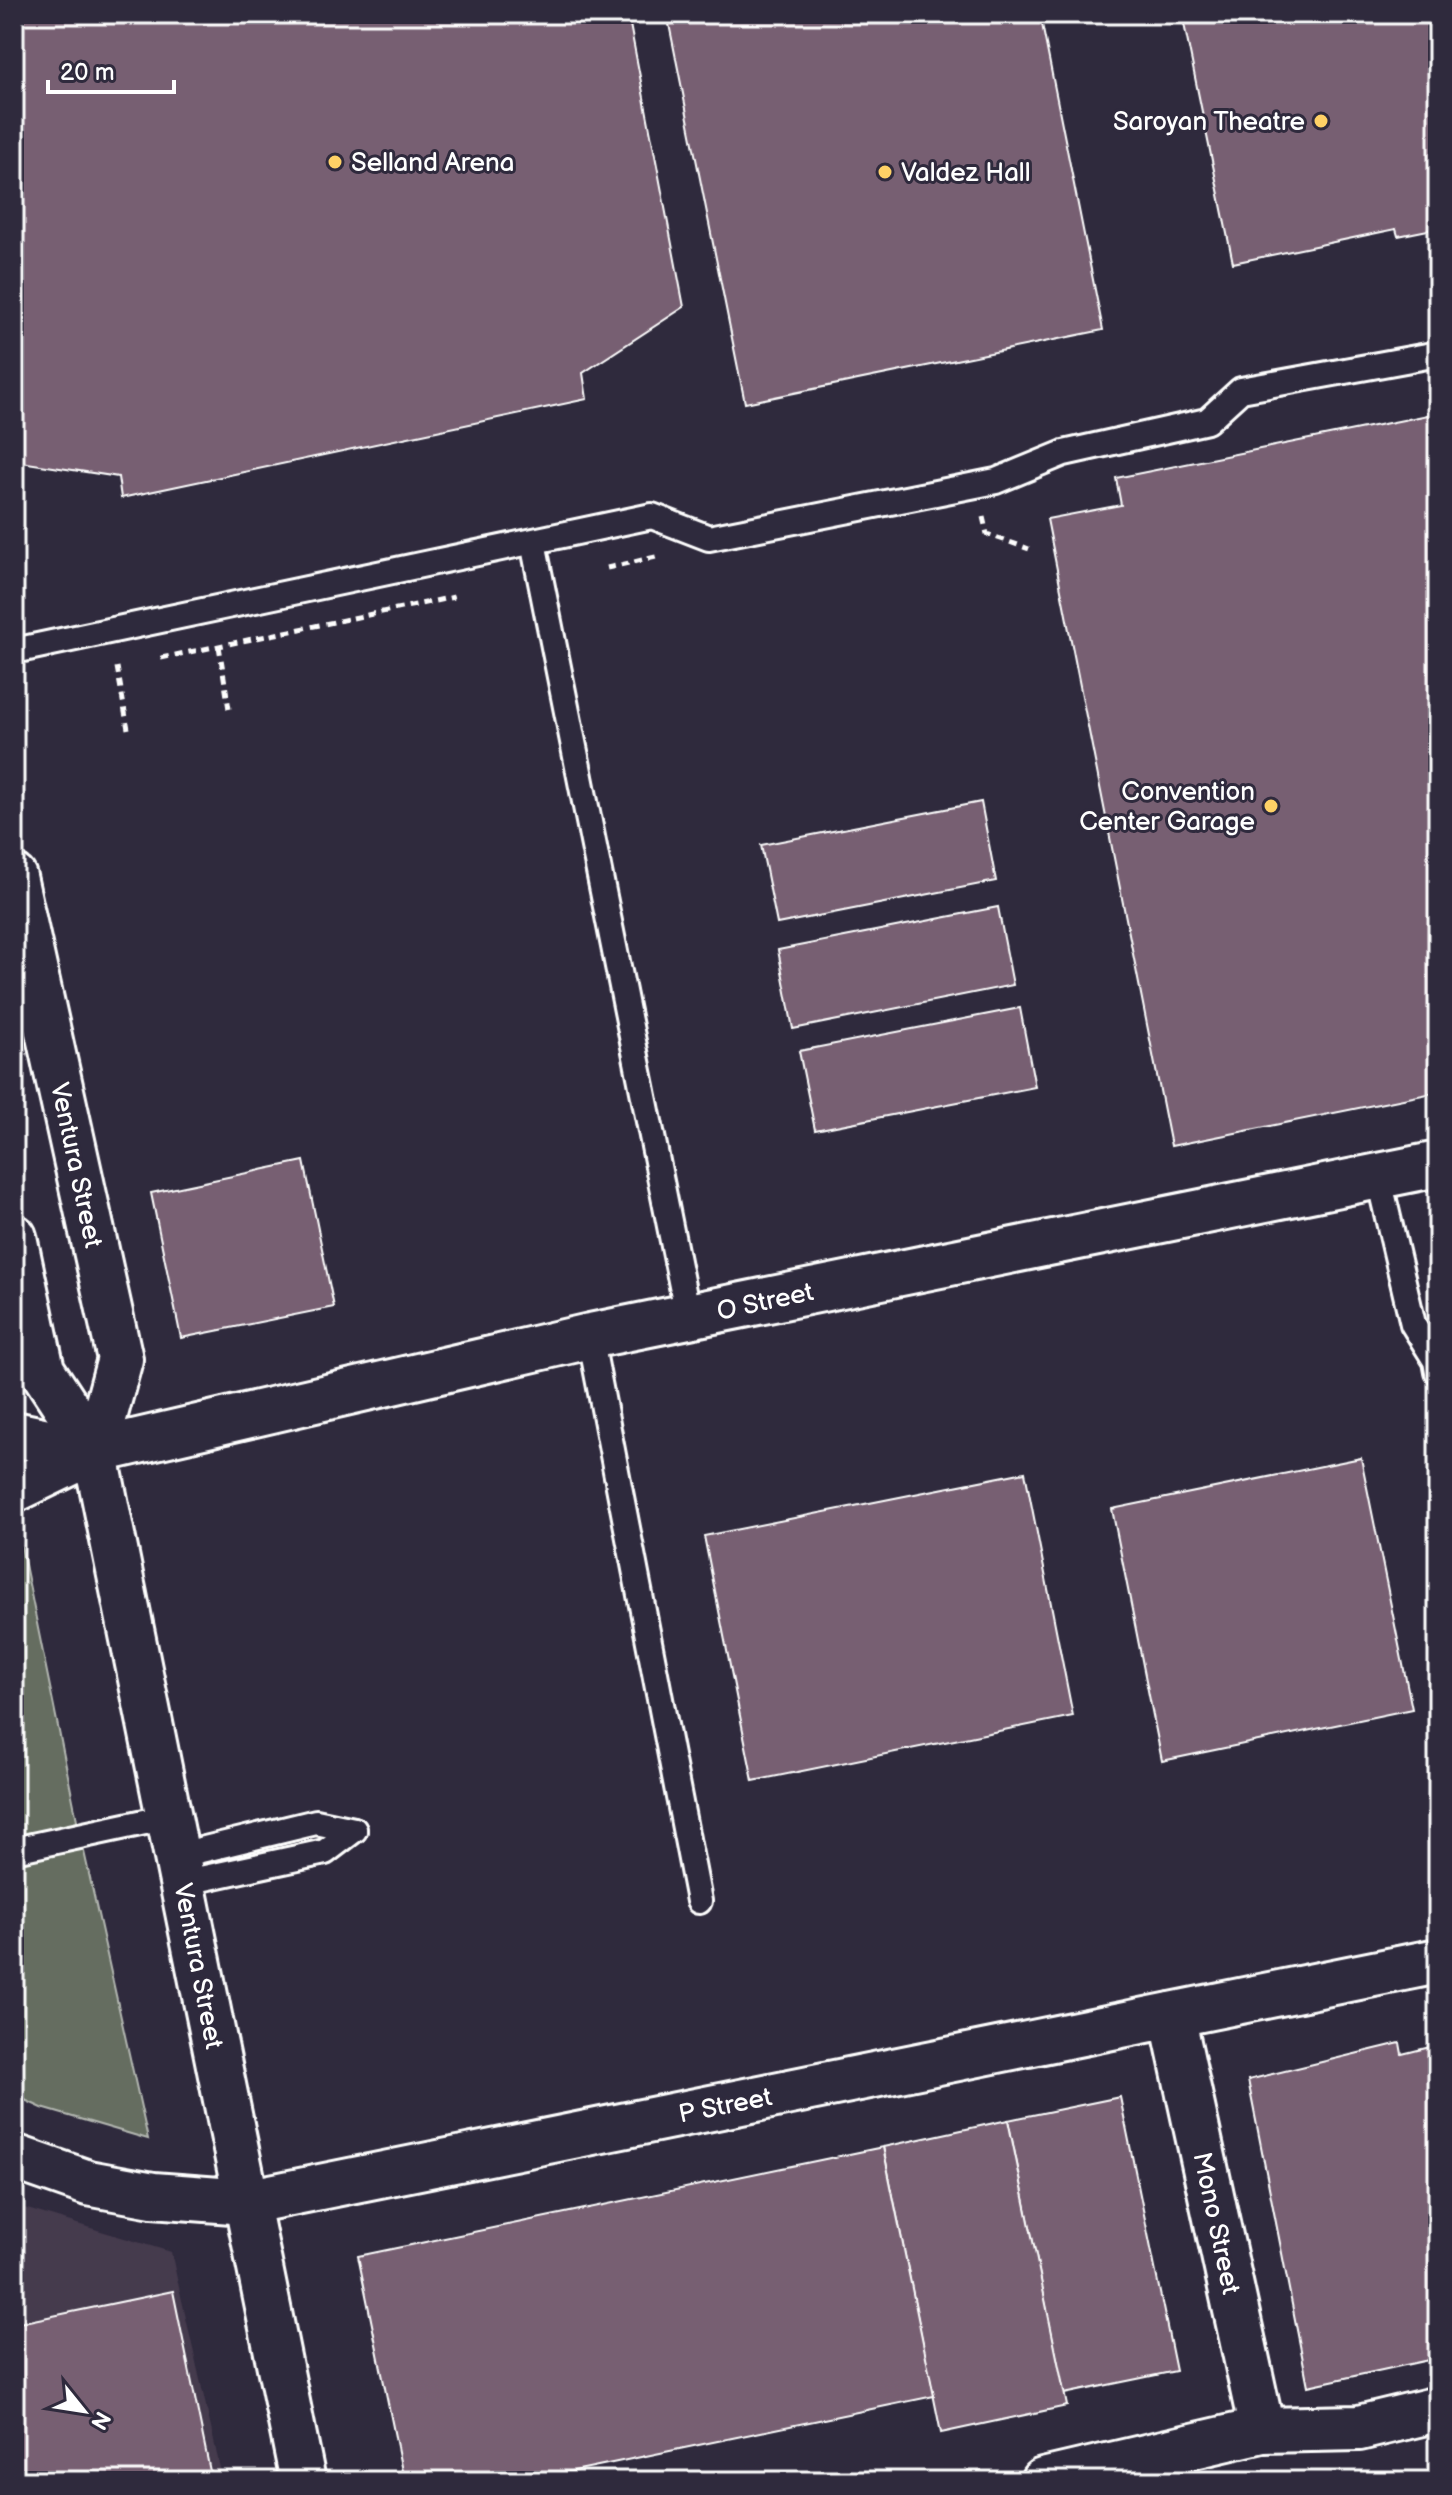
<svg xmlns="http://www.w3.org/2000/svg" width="1452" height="2495" font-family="'Balsamiq Sans',sans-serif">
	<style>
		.built { fill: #453a4d }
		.green { fill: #656d61; stroke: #b2b6b0; stroke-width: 2 }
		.building { fill: #775f72; stroke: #fff; stroke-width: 2 }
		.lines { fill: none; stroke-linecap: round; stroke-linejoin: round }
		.lane-casing { stroke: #fff; stroke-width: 30 }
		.street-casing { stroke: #fff; stroke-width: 50 }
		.secondary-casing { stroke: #fff; stroke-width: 50 }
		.path { stroke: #fff; stroke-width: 5; stroke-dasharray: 8 6; stroke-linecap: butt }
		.lane { stroke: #2f2a3d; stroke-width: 24 }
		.street { stroke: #2f2a3d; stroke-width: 44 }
		.secondary { stroke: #2f2a3d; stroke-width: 44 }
		.poi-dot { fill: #ffd166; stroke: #2f2a3d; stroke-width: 3 }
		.labels { text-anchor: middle; stroke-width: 6; stroke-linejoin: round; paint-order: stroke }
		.poi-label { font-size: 26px; fill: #fff; stroke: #2f2a3d; text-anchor: end }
		.street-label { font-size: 26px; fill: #fff; stroke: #2f2a3d }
	</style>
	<rect width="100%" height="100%" fill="#2f2a3d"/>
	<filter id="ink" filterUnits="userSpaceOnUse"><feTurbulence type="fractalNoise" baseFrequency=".0125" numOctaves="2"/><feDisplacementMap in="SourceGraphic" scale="16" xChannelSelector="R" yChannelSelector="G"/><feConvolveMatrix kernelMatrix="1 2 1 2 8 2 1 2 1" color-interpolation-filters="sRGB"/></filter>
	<g filter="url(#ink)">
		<polygon class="built" points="14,2205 171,2252 223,2481 14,2481"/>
		<polygon class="green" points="19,1535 77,1820 148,2139 42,2108 14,2095 14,1536"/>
		<g class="building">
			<polygon points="18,14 628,14 684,307 583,373 587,399 121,498 118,477 14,461 14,17"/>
			<polygon points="667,14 1040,14 1103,330 745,403"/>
			<polygon points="1182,14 1438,14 1438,228 1398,236 1396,229 1233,263"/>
			<polygon points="1438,413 1438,1092 1171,1146 1047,519 1121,505 1116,478"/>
			<polygon points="981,802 996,881 777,924 761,845"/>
			<polygon points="998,907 1013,985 793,1029 778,950"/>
			<polygon points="1020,1008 1035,1087 815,1130 799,1051"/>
			<polygon points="304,1161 334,1307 181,1338 151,1193"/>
			<polygon points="1361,1458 1412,1709 1162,1761 1112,1509"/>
			<polygon points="1025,1472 1073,1716 753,1781 704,1536"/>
			<polygon points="1400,2043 1402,2054 1438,2045 1438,2358 1308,2386 1248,2080"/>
			<polygon points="1120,2097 1176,2371 1064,2394 1008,2120"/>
			<polygon points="1008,2120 1067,2406 941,2433 883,2147"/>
			<polygon points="883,2147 934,2396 526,2481 404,2481 358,2256"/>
			<polygon points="173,2291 212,2481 14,2481 14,2324"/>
		</g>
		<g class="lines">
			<defs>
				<g id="lane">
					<polyline points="533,542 688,1316"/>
					<polyline points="14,651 652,516 709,538 996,481 1064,453 1207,421 1241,390 1438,354"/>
					<polyline points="1378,1175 1413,1324 1436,1361 1438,1372"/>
					<polyline points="590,1336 699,1901"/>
					<polyline points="14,1850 168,1817"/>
					<polyline points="176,1856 316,1822 354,1830"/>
					<polyline points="182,1883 325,1852 354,1830"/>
				</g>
				<g id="street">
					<polyline points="1172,2015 1262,2430"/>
					<polyline points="1043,2481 1262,2430 1359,2428 1438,2409"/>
				</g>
				<g id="secondary">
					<polyline points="14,877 120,1359 95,1451"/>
					<polyline points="14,1237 42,1370 95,1451 303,2481"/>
					<polyline points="14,1434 95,1451"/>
					<polyline points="14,1490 95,1451 590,1336 1438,1164"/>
					<polyline points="14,2157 88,2183 153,2195 246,2202 1438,1961"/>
				</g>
			</defs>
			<use href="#lane" class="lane-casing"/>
			<use href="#street" class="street-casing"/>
			<use href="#secondary" class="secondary-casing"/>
			<g class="path">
				<polyline points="983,517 987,534 1029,549"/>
				<polyline points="607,568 660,556"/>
				<polyline points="219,646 229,709"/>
				<polyline points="161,658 454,597"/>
				<polyline points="117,667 128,729"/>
				<polyline points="1432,2452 1438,2479"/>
			</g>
			<use href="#lane" class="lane"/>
			<use href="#street" class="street"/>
			<use href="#secondary" class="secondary"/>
		</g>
	</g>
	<g class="poi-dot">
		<circle cx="1321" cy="121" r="8"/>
		<circle cx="335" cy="162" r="8"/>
		<circle cx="885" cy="172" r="8"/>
		<circle cx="1271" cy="806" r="8"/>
	</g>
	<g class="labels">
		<g class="poi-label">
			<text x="1305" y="130">Saroyan Theatre</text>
			<text x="351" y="171" text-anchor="start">Selland Arena</text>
			<text x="901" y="181" text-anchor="start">Valdez Hall</text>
			<text x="1255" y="800">Convention<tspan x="1255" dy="30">Center Garage</tspan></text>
		</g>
		<g class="street-label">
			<text transform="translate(77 1165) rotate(78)" y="9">Ventura Street</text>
			<text transform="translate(765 1301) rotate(-12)" y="9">O Street</text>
			<text transform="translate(199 1966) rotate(79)" y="9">Ventura Street</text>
			<text transform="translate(725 2105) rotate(-11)" y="9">P Street</text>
			<text transform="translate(1217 2223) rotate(78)" y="9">Mono Street</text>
		</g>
	</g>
	<rect width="1452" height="2495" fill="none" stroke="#2f2a3d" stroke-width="48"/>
	<rect x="24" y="24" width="1404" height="2447" fill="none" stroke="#fff" stroke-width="3" filter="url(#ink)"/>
	<g transform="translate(84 2411) rotate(120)" stroke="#2f2a3d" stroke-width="6" paint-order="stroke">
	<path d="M0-6L14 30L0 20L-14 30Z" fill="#ffffff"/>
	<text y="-12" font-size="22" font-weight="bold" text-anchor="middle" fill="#ffffff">N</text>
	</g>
	<path d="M48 80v12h126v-12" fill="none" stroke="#ffffff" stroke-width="4"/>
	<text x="60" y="80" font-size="24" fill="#ffffff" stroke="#2f2a3d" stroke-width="6" paint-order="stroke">20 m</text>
</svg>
